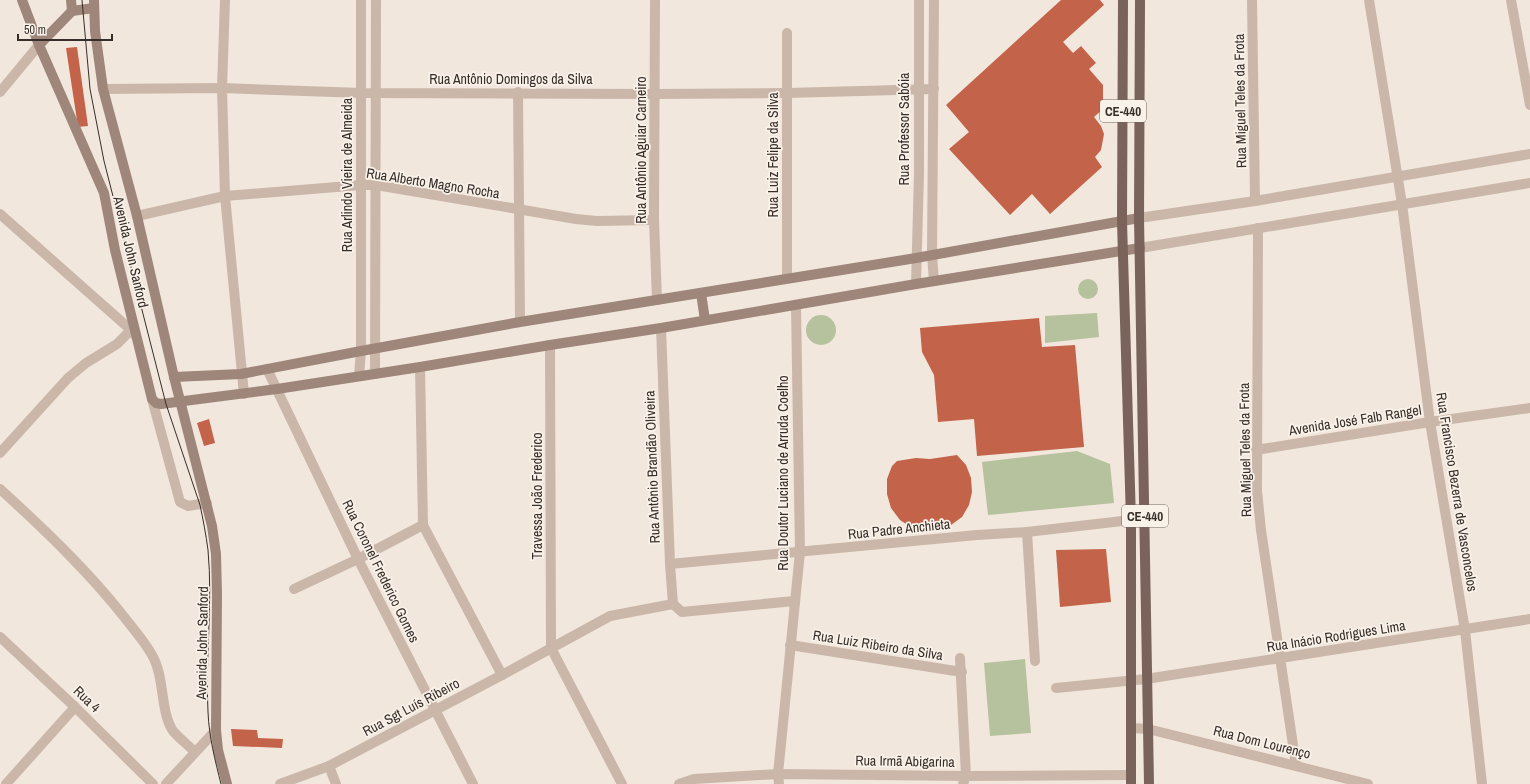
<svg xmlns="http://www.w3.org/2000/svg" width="1530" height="784" font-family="'Archivo Narrow',sans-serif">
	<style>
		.green { fill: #b6c19d }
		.building { fill: #c36349 }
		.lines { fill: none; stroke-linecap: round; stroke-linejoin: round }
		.minor { stroke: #cab7a9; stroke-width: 10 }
		.tertiary { stroke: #cab7a9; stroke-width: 10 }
		.secondary { stroke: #9e867a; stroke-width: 10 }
		.primary { stroke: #79635a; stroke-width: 10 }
		.tram { stroke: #372d29; stroke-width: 1 }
		.labels { text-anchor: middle; stroke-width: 3.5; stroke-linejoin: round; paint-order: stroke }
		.shield { fill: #f9f2e9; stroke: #716863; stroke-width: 1 }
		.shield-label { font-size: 13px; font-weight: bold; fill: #372d29 }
		.street-label { font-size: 14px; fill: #372d29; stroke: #f9f2e9 }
	</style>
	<rect width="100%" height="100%" fill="#f2e7dd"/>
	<g class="green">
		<circle cx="1088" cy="289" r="10"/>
		<polygon points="1097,313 1099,337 1045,343 1045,316"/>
		<circle cx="821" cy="330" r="15"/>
		<polygon points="1077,451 1110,464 1114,503 988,515 982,462"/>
		<polygon points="1025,659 1031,733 990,736 984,663"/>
	</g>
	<g class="building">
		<polygon points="1061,0 1100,0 1104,5 1063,42 1073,53 1081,46 1096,63 1089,69 1103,85 1103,109 1094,117 1101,126 1104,134 1101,150 1095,157 1102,167 1050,214 1032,194 1010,215 949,149 969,132 946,105"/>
		<polygon points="77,47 88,126 78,127 66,48"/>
		<polygon points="1039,318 1042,347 1075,345 1084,447 977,456 974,419 938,422 934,375 922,352 920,328"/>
		<polygon points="209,419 215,443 204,446 197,423"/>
		<polygon points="957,455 966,465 971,478 972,492 969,505 962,517 951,525 939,530 925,531 912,528 900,520 891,508 887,494 887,479 892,466 897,461 916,458 930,459"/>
		<polygon points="1106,549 1111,602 1060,607 1056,550"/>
		<polygon points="231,729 257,730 258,738 283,739 282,748 233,746"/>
	</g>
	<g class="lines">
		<g class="minor">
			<polyline points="225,0 222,88 225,196 244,394"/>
			<polyline points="655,0 654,220 657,300"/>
			<polyline points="1252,0 1255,201"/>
			<polyline points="1369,0 1402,204 1430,422 1465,630 1482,784"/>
			<polyline points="1511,0 1530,105"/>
			<polyline points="103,89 222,88 362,93 654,94 787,93 934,89"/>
			<polyline points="518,92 520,322"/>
			<polyline points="0,214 131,330"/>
			<polyline points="137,216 225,196 361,185 376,185 576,219 597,221 654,220"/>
			<polyline points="1258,228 1257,491 1261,530 1296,765"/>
			<polyline points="787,278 787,33"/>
			<polyline points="934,281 932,255 934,0"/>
			<polyline points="916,284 919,173 919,0"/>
			<polyline points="661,328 670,564 673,604"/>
			<polyline points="550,345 551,648 622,784"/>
			<polyline points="420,367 423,525 502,675"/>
			<polyline points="267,369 358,559 473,784"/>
			<polyline points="375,374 376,0"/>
			<polyline points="359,376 361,351 361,0"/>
			<polyline points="152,399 180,502 188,506 207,503"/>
			<polyline points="1256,450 1430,422 1530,408"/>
			<polyline points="0,453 68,378 86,363 117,344 131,330 135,335"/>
			<path d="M0 489C44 529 88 571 125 618 134 630 145 642 152 655 165 677 160 712 173 731 179 738 188 745 195 752"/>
			<polyline points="1027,532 1035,661"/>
			<polyline points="670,564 977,535 1027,532 1131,520"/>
			<polyline points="294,589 358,559 423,525"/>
			<polyline points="673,604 682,612 794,601"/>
			<polyline points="0,637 75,707 153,784"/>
			<polyline points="790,645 962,672"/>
			<polyline points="960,658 966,776 963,784"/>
			<polyline points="1056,688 1146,679 1530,619"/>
			<polyline points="1132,728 1148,729 1368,784"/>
			<polyline points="329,766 336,784"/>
			<polyline points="6,784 75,707"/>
			<polyline points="280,784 329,766 502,675 610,616 673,604"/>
			<polyline points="679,784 694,779 778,774 966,776 1131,775"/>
			<polyline points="779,784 778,774 800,552 796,306"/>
		</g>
		<g class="tertiary">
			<polyline points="0,92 39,45"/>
			<polyline points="1139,218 1255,201 1530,154"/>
			<polyline points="1140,248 1530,183"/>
			<polyline points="166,784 216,730"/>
		</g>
		<g class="secondary">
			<polyline points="22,0 39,45 104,193 115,250 152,399 156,403 161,404 277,389 420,367 550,345 661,328 916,284 1140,248"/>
			<polyline points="94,0 95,31 103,89 137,216 174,377 212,526 216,554 217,594 216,730 218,750 227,784"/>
			<polyline points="72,11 94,8"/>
			<polyline points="39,45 72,11 71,0"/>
			<polyline points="701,293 705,320"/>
			<polyline points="174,377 241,374 361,351 520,322 916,258 1139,218"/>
		</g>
		<g class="primary">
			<polyline points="1123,0 1122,222 1131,520 1131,784"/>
			<polyline points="1140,0 1139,218 1149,784"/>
		</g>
		<path class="tram" d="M82 0 90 89 104 161 166 404 200 505C203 519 206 535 208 550 213 604 205 658 208 712 209 737 215 760 221 784"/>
	</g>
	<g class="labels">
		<g class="shield">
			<rect x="1100" y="100" width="46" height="22" rx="3"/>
			<rect x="1122" y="505" width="46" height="22" rx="3"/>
		</g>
		<g class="shield-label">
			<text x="1123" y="116">CE-440</text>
			<text x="1145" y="521">CE-440</text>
		</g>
		<g class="street-label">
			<text x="511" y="84">Rua Antônio Domingos da Silva</text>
			<text transform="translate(1240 101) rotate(-91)" y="5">Rua Miguel Teles da Frota</text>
			<text transform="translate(904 129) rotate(-90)" y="5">Rua Professor Sabóia</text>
			<text transform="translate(641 150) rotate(-90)" y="5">Rua Antônio Aguiar Carneiro</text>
			<text transform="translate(773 155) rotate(-90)" y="5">Rua Luiz Felipe da Silva</text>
			<text transform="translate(347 175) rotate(-90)" y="5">Rua Arlindo Vieira de Almeida</text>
			<text transform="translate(433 183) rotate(9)" y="5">Rua Alberto Magno Rocha</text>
			<text transform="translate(131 252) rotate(77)" y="5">Avenida John Sanford</text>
			<text transform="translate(1355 420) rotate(-9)" y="5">Avenida José Falb Rangel</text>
			<text transform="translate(1245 450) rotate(-91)" y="5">Rua Miguel Teles da Frota</text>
			<text transform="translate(652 467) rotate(-92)" y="5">Rua Antônio Brandão Oliveira</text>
			<text transform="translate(783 473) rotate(-90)" y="5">Rua Doutor Luciano de Arruda Coelho</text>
			<text transform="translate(1457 492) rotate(81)" y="5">Rua Francisco Bezerra de Vasconcelos</text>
			<text transform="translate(537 496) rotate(-90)" y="5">Travessa João Frederico</text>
			<text transform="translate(899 529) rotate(-6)" y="5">Rua Padre Anchieta</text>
			<text transform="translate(381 571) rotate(64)" y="5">Rua Coronel Frederico Gomes</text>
			<text transform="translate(1336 636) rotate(-9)" y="5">Rua Inácio Rodrigues Lima</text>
			<text transform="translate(202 643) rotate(-89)" y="5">Avenida John Sanford</text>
			<text transform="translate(878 645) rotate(9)" y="5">Rua Luiz Ribeiro da Silva</text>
			<text transform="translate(87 699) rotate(44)" y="5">Rua 4</text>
			<text transform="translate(411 707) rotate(-28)" y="5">Rua Sgt Luís Ribeiro</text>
			<text transform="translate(1262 742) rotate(14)" y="5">Rua Dom Lourenço</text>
			<text transform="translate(905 761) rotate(1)" y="5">Rua Irmã Abigarina</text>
		</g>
	</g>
	<path d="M18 34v6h94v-6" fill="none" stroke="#372d29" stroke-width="2"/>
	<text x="24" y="34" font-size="12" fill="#372d29" stroke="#f9f2e9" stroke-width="3" paint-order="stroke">50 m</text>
</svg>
